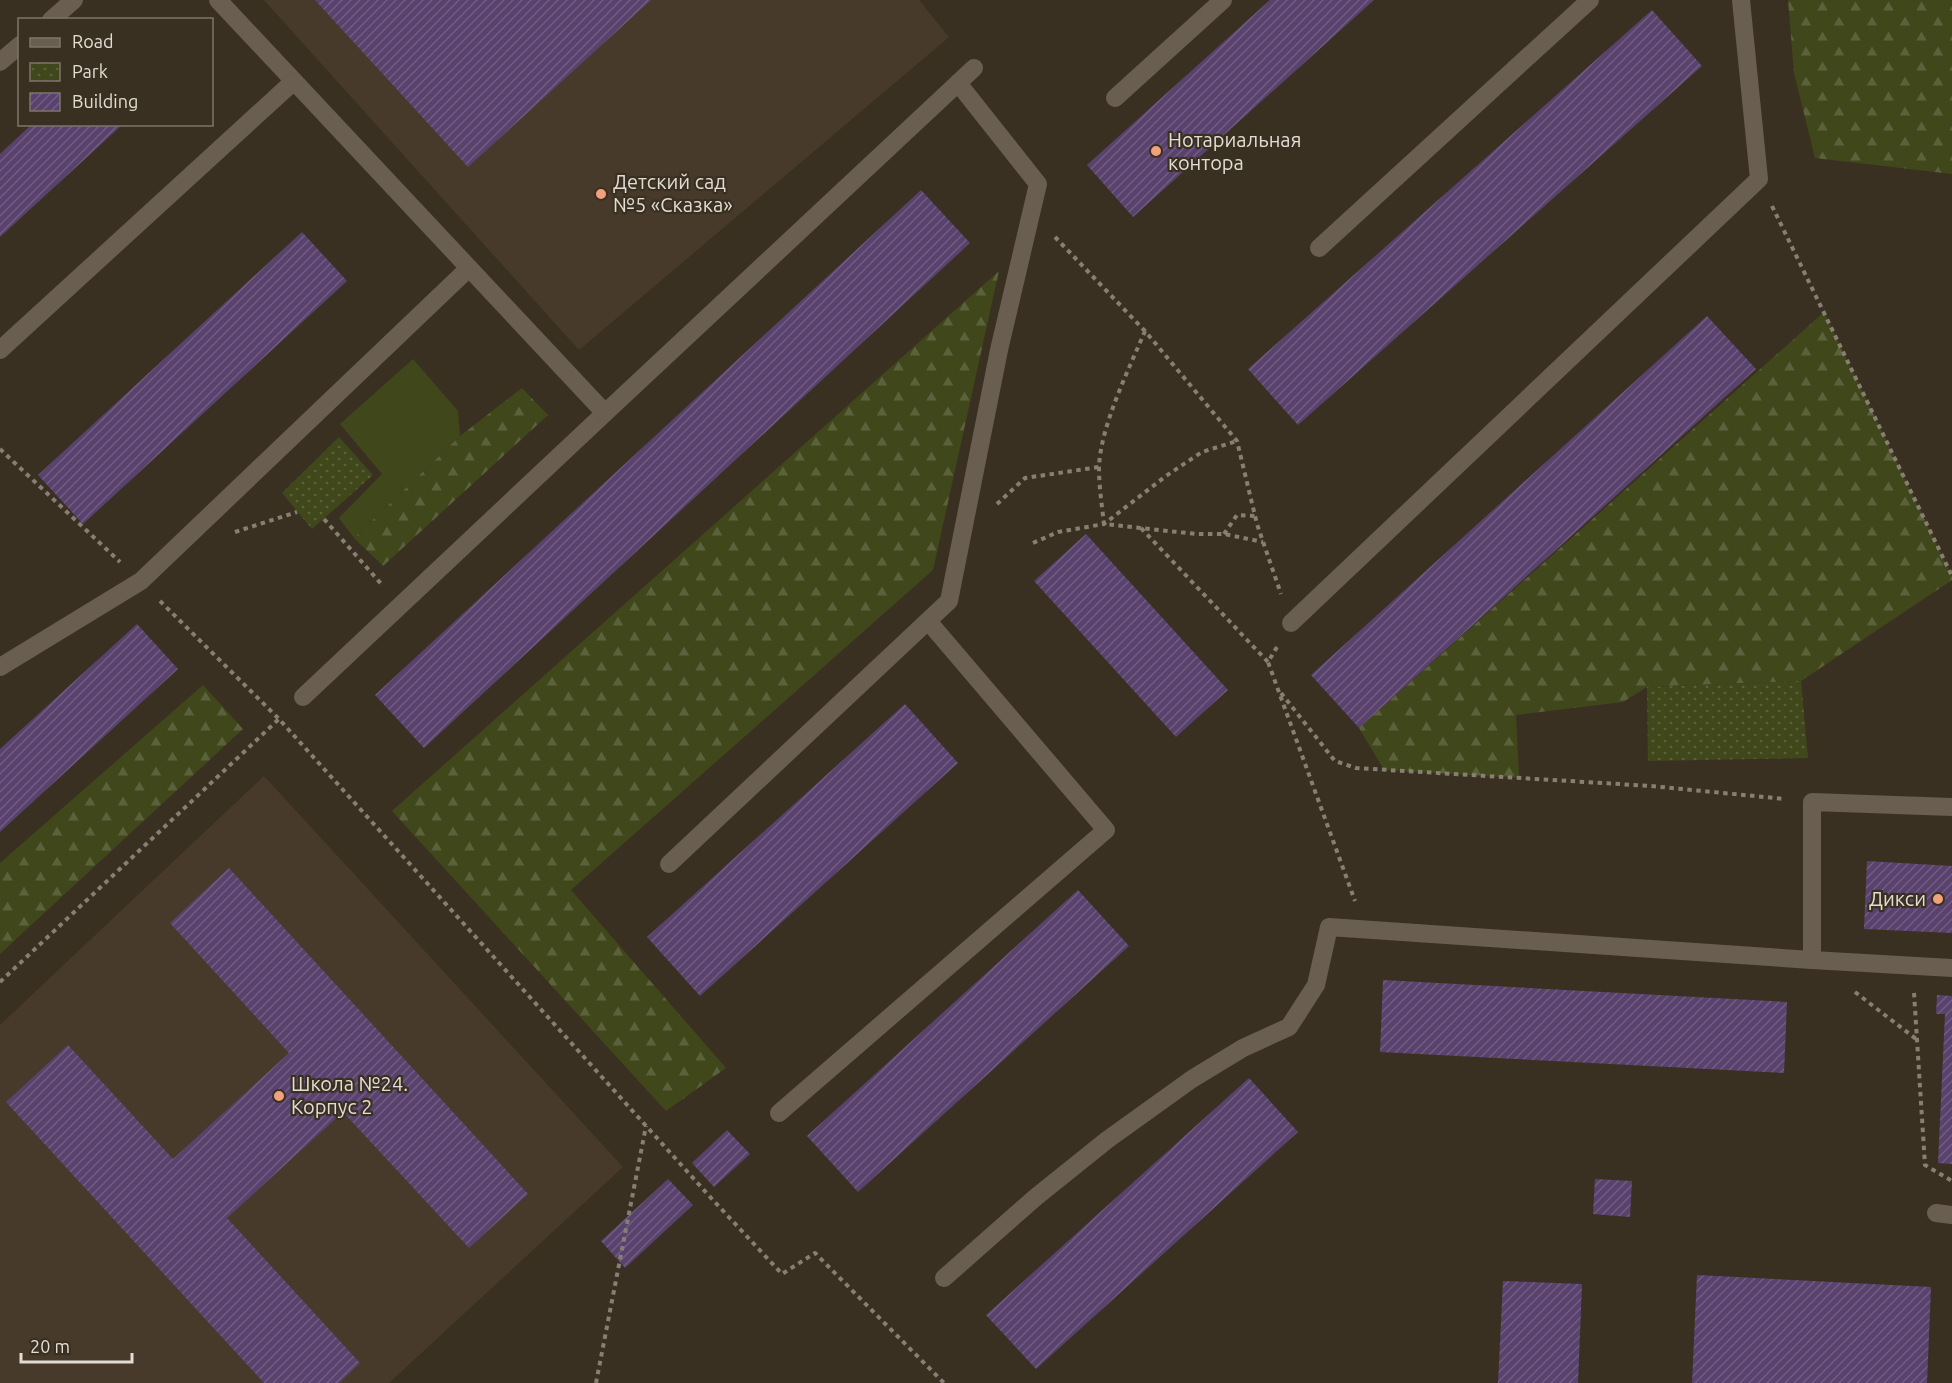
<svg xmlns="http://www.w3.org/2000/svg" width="1952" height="1383" font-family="Ubuntu,sans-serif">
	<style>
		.education { fill: #473a2b }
		.grass { fill: #40471b }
		.forest { fill: url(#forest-firs) }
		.park { fill: url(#park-dots) }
		.building { fill: url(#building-hatch) }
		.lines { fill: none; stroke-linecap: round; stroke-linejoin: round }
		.path { stroke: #877f73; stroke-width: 4; stroke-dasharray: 4.5 4.5; stroke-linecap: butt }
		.minor { stroke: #695e4f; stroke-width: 18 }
		.poi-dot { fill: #f2a17e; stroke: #3a3022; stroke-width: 2 }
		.labels { text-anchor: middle; stroke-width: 4.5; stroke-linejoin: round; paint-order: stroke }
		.poi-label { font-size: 20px; fill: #e2dcd3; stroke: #3a3022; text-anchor: start }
	</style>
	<defs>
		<pattern id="forest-firs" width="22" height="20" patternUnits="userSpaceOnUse" patternTransform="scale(1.5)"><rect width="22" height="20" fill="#40471b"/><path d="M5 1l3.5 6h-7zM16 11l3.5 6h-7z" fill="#5b613b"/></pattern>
		<pattern id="park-dots" width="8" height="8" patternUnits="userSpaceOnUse" patternTransform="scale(1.5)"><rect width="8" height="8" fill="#40471b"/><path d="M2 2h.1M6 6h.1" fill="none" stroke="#5b613b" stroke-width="1.8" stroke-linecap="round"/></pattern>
		<pattern id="building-hatch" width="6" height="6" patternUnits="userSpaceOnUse" patternTransform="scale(1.5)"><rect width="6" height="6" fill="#59426d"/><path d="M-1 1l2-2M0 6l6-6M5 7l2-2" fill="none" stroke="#715d81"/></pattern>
	</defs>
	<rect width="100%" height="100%" fill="#3a3022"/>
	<g class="education">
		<polygon points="264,0 919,0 949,37 579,350"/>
		<polygon points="264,776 623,1167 389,1383 0,1383 0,1025"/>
	</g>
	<polygon class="grass" points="413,359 458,411 460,436 354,538 339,518 382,474 340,424"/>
	<g class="forest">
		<polygon points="1788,0 1952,0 1952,174 1815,158 1794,73"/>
		<polygon points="999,271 933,570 571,890 726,1068 666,1111 392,811"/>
		<polygon points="1824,312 1952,576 1952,580 1801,681 1647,687 1623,702 1516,715 1519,778 1384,770 1359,728"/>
		<polygon points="522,388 548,415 383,566 354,538 460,436"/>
		<polygon points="203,685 243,729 0,954 0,863"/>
	</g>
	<g class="park">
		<polygon points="339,437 373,475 312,529 282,493"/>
		<polygon points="1801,681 1808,758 1648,761 1647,687"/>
	</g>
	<g class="building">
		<polygon points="315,0 651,0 468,167"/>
		<polygon points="1270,0 1374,0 1133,217 1087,165"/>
		<polygon points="1652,10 1702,66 1298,425 1248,369"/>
		<polygon points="32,124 123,124 0,237 0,154"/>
		<polygon points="921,190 970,243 424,748 375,695"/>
		<polygon points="302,232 347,281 83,524 38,475"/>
		<polygon points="1707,316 1756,369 1359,728 1311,675"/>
		<polygon points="1086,534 1228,690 1176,737 1034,581"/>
		<polygon points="137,624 178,669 0,832 0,749"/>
		<polygon points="905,704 958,763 700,996 647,937"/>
		<polygon points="1867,861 1952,866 1952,933 1864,929"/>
		<polygon points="229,868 528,1194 469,1248 343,1112 227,1218 360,1363 339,1383 264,1383 6,1102 68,1045 173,1159 289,1053 170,923"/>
		<polygon points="1078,890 1129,946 858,1192 807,1136"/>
		<polygon points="1383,980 1787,1002 1784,1073 1380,1052"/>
		<polygon points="1937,995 1952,996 1952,1164 1938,1163 1945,1014 1936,1014"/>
		<polygon points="1249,1078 1298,1132 1036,1369 986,1315"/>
		<polygon points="727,1130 750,1154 714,1187 692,1163"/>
		<polygon points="668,1179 693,1205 625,1268 601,1241"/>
		<polygon points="1595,1179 1632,1181 1630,1217 1593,1214"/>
		<polygon points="1697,1275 1931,1287 1927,1383 1692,1383"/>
		<polygon points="1503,1281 1582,1284 1578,1383 1498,1383"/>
	</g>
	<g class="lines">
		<g class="path">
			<polyline points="1772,206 1952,576"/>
			<polyline points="1055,237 1145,331 1237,441 1257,524 1281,594"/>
			<path d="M1145 331C1129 369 1100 427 1099 468 1099 487 1102 506 1104 524L1196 534H1224L1263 542"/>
			<polyline points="0,449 120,562"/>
			<polyline points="997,504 1025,478 1099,467"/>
			<polyline points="324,519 383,586"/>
			<polyline points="1141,528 1268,662"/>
			<polyline points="235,532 297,512"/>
			<polyline points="1224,534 1237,515 1255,516"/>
			<polyline points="1033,543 1058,532 1104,524 1166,476 1202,452 1237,441"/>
			<polyline points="160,601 279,719 712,1199 782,1274 815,1253 944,1383"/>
			<polyline points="1277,647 1268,662 1355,901"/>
			<polyline points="1281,693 1335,761 1356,768 1651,786 1785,799"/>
			<polyline points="0,982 281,717"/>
			<polyline points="1855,992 1916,1039"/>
			<polyline points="1914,993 1925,1165 1952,1181"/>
			<polyline points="596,1383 646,1126"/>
		</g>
		<g class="minor">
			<polyline points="218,0 605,413 303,697"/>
			<polyline points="51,20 74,0"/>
			<polyline points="0,62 20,45"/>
			<polyline points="1115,98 1223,0"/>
			<polyline points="1319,248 1590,0"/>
			<polyline points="0,350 294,81"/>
			<polyline points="605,413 974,68"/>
			<polyline points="1291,623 1759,179 1741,0"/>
			<polyline points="0,667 141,581 469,268"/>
			<polyline points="669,864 949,601 999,350 1038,184 958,83"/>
			<polyline points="1812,960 1952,968"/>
			<polyline points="779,1113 1106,830 928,621"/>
			<polyline points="1936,1213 1952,1215"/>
			<polyline points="944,1278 1036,1197 1107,1140 1192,1079 1243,1048 1289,1027 1316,985 1329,927 1812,960 1812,802 1952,807"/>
		</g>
	</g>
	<g class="poi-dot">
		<circle cx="1156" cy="151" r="6"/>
		<circle cx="601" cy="194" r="6"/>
		<circle cx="1938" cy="899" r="6"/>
		<circle cx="279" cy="1096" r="6"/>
	</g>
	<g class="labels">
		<g class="poi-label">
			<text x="1168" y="147">Нотариальная<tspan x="1168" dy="23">контора</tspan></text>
			<text x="613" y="189">Детский сад<tspan x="613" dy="23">№5 «Сказка»</tspan></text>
			<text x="1926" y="906" text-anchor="end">Дикси</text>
			<text x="291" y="1091">Школа №24.<tspan x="291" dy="23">Корпус 2</tspan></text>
		</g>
	</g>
	<rect x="18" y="18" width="195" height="108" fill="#3a3022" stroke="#7d7569" stroke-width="1.5"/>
	<rect x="30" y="38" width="30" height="9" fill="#695e4f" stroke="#7d7569" stroke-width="1.5"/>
	<text x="72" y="48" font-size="18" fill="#e2dcd3">Road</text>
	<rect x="30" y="63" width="30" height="18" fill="url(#park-dots)" stroke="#7d7569" stroke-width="1.5"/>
	<text x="72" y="78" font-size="18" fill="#e2dcd3">Park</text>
	<rect x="30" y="93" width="30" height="18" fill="url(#building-hatch)" stroke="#7d7569" stroke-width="1.5"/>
	<text x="72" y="108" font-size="18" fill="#e2dcd3">Building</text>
	<path d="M21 1353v9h111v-9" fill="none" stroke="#e2dcd3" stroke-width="3"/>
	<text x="30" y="1353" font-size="18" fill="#e2dcd3" stroke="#3a3022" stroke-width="4.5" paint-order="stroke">20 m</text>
</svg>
